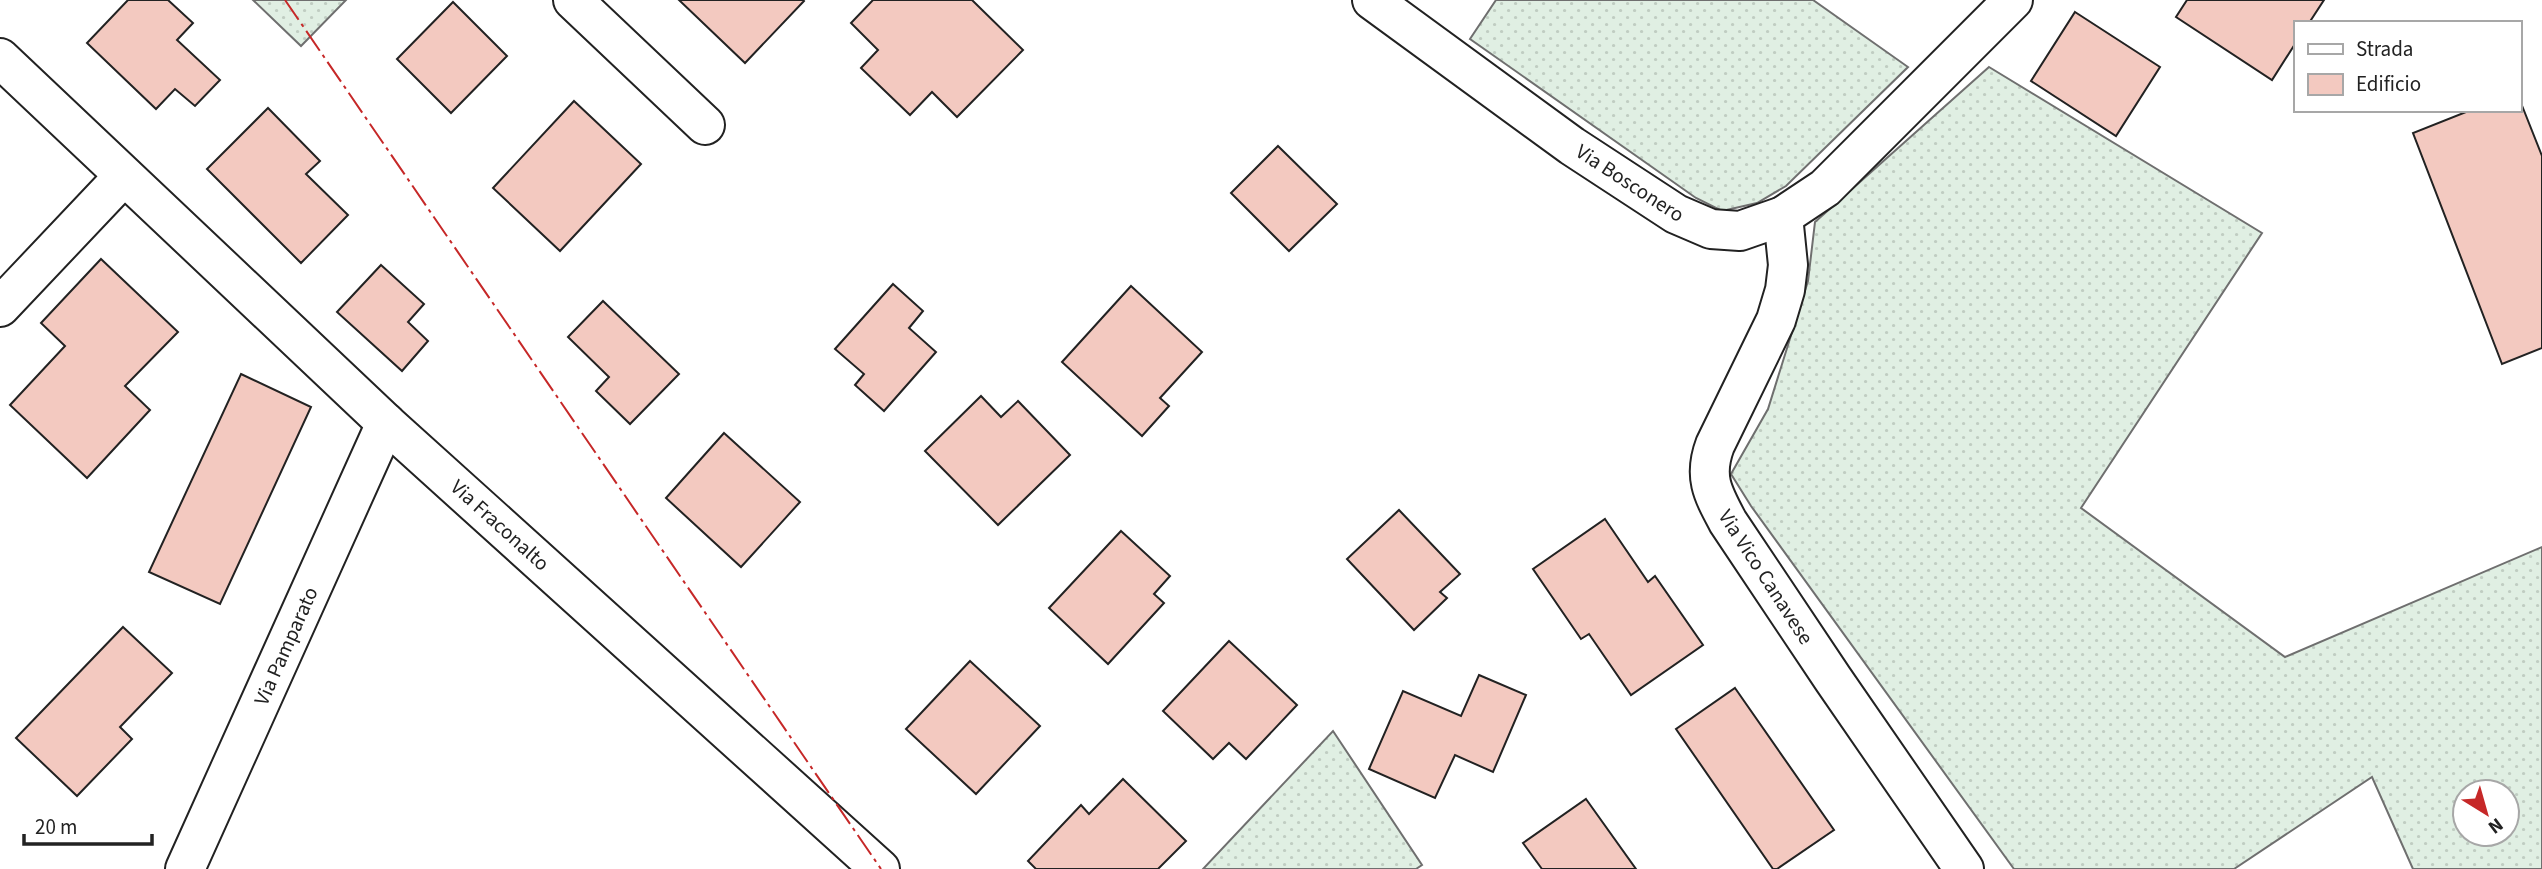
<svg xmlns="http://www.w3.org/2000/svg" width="2542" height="869" font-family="'Source Sans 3',sans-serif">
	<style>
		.grass { fill: url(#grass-dots); stroke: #6f6f6f; stroke-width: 2; fill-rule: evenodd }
		.building { fill: #f3c9c0; stroke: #222; stroke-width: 2 }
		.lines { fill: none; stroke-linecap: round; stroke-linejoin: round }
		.minor-casing { stroke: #222; stroke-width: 42 }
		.minor { stroke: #fff; stroke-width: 38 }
		.power { stroke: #c62828; stroke-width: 2; stroke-dasharray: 24 5 3.5 5; stroke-linecap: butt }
		.labels { text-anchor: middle; stroke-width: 5; stroke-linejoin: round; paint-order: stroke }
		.street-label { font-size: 21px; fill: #222; stroke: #fff }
	</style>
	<defs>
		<pattern id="grass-dots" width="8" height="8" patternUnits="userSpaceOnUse" patternTransform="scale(1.75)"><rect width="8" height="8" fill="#e0efe3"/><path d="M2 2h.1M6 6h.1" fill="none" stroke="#c0cdc2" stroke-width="1.8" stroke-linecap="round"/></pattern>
	</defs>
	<rect width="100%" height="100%" fill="#fff"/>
	<g class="grass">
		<polygon points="253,0 346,0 301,46"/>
		<polygon points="1496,0 1813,0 1908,67 1786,186 1757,203 1722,211 1696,198 1470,39"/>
		<path d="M1989 67 2262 233 2081 508 2285 657 2542 547V869H2413L2372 777 2234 869H2014L1751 506 1731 474 1768 409 1808 281 1815 222ZM2465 792H2507V834H2465Z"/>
		<polygon points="1333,731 1422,865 1416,869 1203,869"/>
	</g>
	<g class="building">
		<polygon points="128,0 168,0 193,23 177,40 220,80 195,106 175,89 156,109 87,43"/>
		<polygon points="679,0 803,0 804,1 745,63"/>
		<polygon points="873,0 972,0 1023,50 957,117 932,92 910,115 861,68 878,50 851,23"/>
		<polygon points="2187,0 2324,0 2309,23 2295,23 2295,44 2272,80 2176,17"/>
		<polygon points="453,2 507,56 451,113 397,59"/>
		<polygon points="2075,12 2160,67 2116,136 2031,81"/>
		<polygon points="2519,98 2542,156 2542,348 2502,364 2413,133 2471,110 2519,110"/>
		<polygon points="574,101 641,164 560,251 493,188"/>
		<polygon points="268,108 320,161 306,174 348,215 301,263 207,169"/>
		<polygon points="1278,146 1337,204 1289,251 1231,193"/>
		<polygon points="101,259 178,332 125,386 150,410 87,478 10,405 65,346 41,323"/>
		<polygon points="381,265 424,304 408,322 428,341 402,371 337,312"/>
		<polygon points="893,284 923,311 909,328 936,352 884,411 855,385 864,374 835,349"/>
		<polygon points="1131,286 1202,352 1160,398 1169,406 1142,436 1062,362"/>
		<polygon points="603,301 679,374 630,424 596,391 609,377 568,337"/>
		<polygon points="241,374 311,407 220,604 149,572"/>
		<polygon points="981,396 1001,417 1018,401 1070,455 998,525 925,451"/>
		<polygon points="724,433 800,502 741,567 666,498"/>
		<polygon points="1399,510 1460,574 1440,592 1447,598 1414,630 1347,559"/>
		<polygon points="1605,519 1648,582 1655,576 1703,645 1631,695 1589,634 1581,639 1533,569"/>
		<polygon points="1121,531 1170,576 1154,594 1164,603 1108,664 1049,608"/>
		<polygon points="123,627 172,673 120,727 132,739 77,796 16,738"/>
		<polygon points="1229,641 1297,705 1246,759 1229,743 1213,759 1163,711"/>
		<polygon points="970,661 1040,726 976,794 906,729"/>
		<polygon points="1479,675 1526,695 1493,772 1455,755 1435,798 1369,769 1403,691 1461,716"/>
		<polygon points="1735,688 1834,830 1777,869 1773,869 1676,729"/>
		<polygon points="1123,779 1186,841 1158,869 1036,869 1028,861 1081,805 1089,814"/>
		<polygon points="1586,799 1636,869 1542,869 1523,843"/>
	</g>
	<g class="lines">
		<defs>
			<g id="minor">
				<polyline points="573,0 705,125"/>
				<polyline points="1372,0 1572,146 1676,214 1711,229 1740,231 1783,216 1825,188 2013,0"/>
				<polyline points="0,58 386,423 880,869"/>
				<path d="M1783 216 1788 265 1785 290 1776 320 1715 445C1703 477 1713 494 1728 522L1833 679 1964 869"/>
				<polyline points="0,307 123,177"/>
				<polyline points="185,869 386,423"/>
			</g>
		</defs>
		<use href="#minor" class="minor-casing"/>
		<use href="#minor" class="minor"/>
		<polyline class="power" points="285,0 881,869"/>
	</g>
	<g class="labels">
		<g class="street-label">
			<text transform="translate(1630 183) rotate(33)" y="7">Via Bosconero</text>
			<text transform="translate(500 525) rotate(42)" y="7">Via Fraconalto</text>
			<text transform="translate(1766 577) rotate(57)" y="7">Via Vico Canavese</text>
			<text transform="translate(286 646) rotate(-66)" y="7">Via Pamparato</text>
		</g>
	</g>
	<rect x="2294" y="21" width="228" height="91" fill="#ffffff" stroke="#a7a7a7" stroke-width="2"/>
	<rect x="2308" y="44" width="35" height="10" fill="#ffffff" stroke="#a7a7a7" stroke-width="2"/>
	<text x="2356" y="56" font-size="21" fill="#222222">Strada</text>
	<rect x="2308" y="74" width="35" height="21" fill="#f3c9c0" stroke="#a7a7a7" stroke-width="2"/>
	<text x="2356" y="91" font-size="21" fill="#222222">Edificio</text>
	<g transform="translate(2486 813) rotate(143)"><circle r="33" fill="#ffffff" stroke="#a7a7a7" stroke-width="2"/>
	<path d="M0-5L12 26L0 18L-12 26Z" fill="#c62828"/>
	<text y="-10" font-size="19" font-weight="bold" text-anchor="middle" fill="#222222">N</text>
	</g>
	<path d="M24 834v10h128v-10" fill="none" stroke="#222222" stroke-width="3.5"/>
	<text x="35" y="834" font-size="21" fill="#222222" stroke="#ffffff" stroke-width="5" paint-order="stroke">20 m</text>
</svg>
